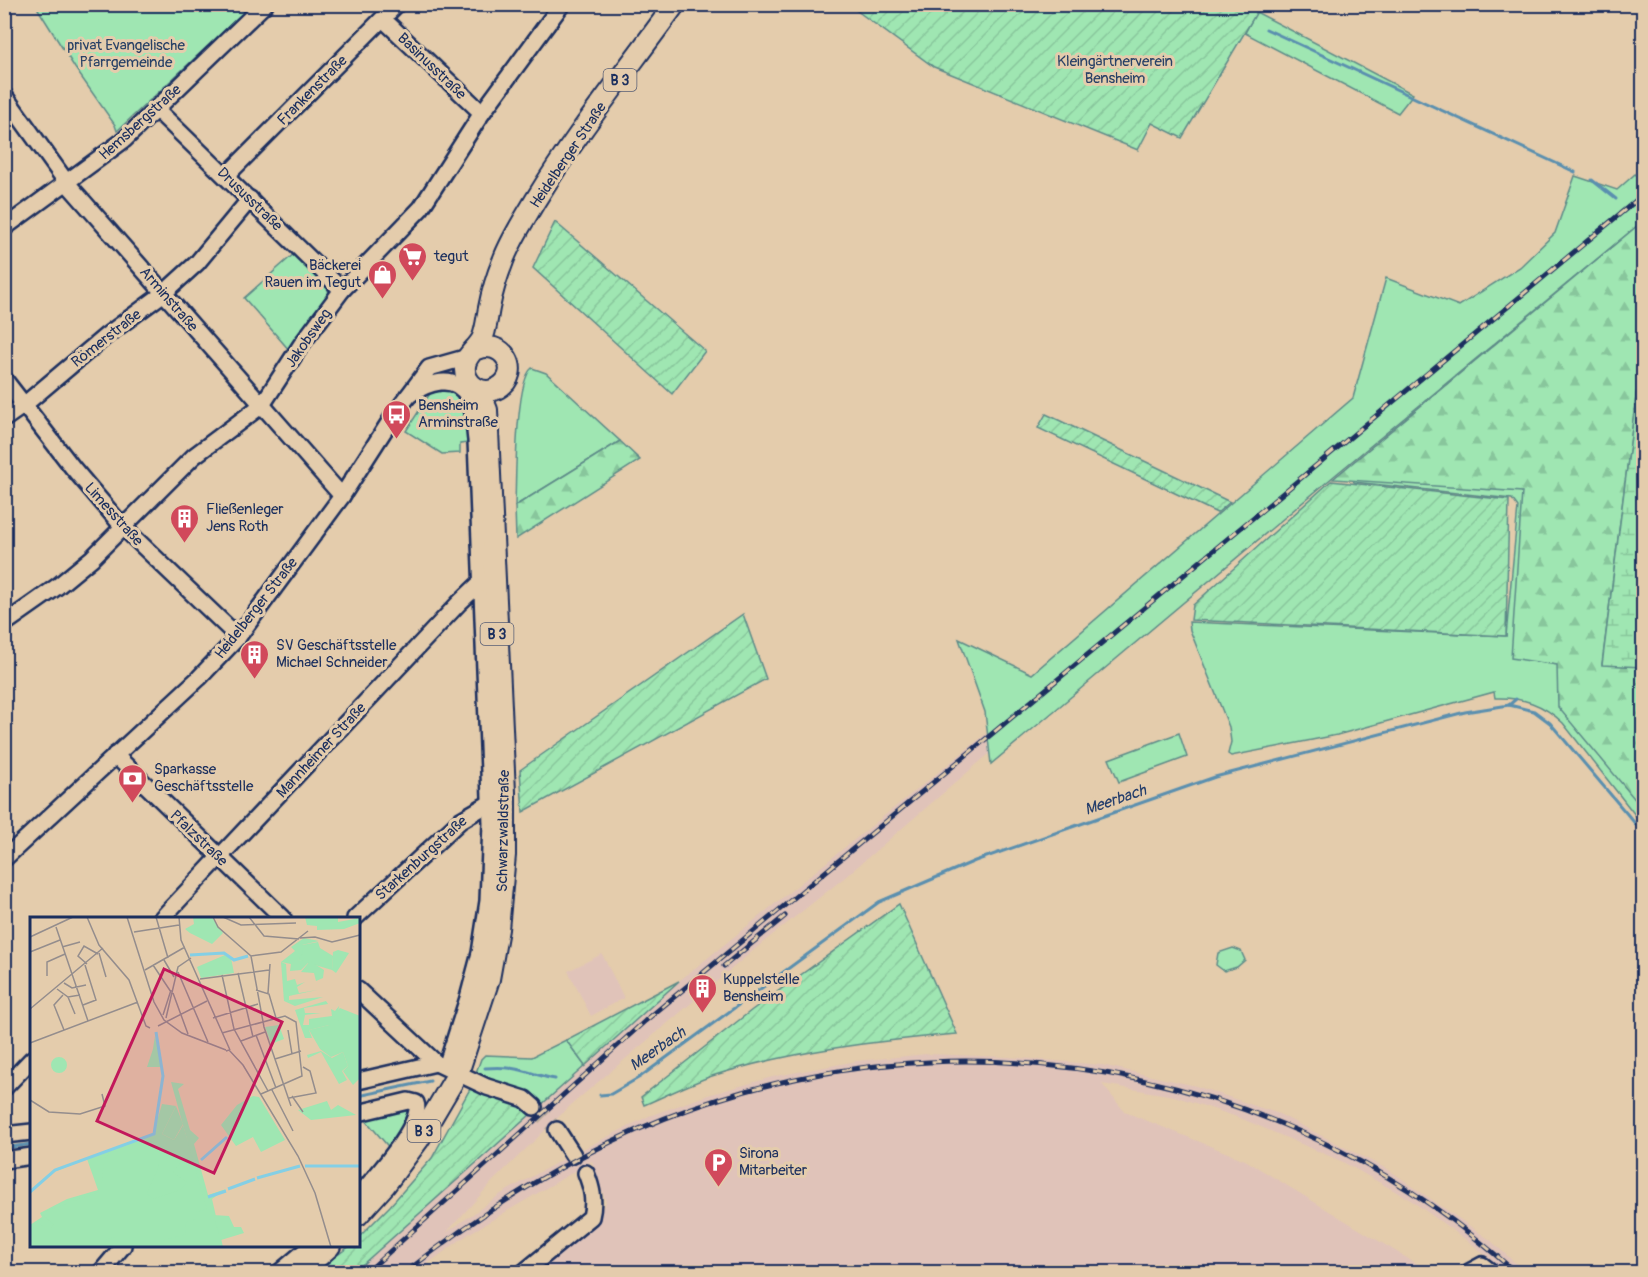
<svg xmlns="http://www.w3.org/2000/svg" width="1648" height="1277" font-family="Pangolin,sans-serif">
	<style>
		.built { fill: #e0c3b9 }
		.green { fill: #9fe6b2; stroke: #5d8a88; stroke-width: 1.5 }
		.forest { fill: url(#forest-firs); stroke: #5d8a88; stroke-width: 1.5 }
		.wetland { fill: url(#wetland-marsh); stroke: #5d8a88; stroke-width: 1.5 }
		.garden { fill: url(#garden-furrows); stroke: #5d8a88; stroke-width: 1.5 }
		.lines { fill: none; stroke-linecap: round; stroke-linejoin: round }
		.stream { stroke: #5a8faf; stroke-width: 3 }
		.minor-tunnel { stroke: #bcad9c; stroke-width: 15; stroke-dasharray: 15 8; stroke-linecap: butt }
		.minor-casing { stroke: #1b2f5e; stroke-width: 20 }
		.major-casing { stroke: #1b2f5e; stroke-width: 24 }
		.minor { stroke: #e4ccac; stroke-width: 15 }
		.major { stroke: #e4ccac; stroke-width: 20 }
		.rail-casing { stroke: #1b2f5e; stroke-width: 5 }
		.rail { stroke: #e4ccac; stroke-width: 3; stroke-dasharray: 9; stroke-linecap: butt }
		.labels { text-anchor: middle; stroke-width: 6; stroke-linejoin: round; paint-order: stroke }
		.shield { fill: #e4ccac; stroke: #575e75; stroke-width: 1.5 }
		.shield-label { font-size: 14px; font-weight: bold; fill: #1b2f5e }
		.park-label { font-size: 15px; fill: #284166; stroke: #e4ccac }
		.street-label { font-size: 15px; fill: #1b2f5e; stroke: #e4ccac }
		.poi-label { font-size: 15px; fill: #1b2f5e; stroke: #e4ccac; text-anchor: start }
		.water-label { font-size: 16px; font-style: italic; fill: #263f6c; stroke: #e4ccac }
		.inset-river { fill: none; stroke: #84cfe5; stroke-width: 3 }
		.inset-road { fill: none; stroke: #948d8d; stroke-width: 1.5 }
		.view { fill: #c2185b; fill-opacity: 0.15; stroke: #c2185b; stroke-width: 3 }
		.inset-edge { fill: none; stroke: #1b2f5e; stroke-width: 3 }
	</style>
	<defs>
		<pattern id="forest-firs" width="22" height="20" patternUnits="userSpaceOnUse" patternTransform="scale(1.5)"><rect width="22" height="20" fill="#9fe6b2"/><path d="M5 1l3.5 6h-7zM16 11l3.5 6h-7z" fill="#88c69c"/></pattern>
		<pattern id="wetland-marsh" width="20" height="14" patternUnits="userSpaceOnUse" patternTransform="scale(1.5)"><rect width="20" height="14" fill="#9fe6b2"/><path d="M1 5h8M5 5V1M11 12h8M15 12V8" fill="none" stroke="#88c69c"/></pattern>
		<pattern id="garden-furrows" width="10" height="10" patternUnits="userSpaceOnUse" patternTransform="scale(1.5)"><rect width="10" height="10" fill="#9fe6b2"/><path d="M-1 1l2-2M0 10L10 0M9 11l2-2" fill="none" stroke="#88c69c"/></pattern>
	</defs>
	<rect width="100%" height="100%" fill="#e4ccac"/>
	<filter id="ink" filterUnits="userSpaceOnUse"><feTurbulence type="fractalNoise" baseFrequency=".0167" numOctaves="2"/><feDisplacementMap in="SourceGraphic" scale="12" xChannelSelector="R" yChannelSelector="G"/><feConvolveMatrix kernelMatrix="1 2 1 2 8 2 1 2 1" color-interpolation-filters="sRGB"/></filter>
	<g filter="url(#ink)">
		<g class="built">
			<polygon points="1075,658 1061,695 990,753 844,878 761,944 571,1105 493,1181 446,1233 501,1194 565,1158 649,1116 708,1095 776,1076 857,1061 927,1054 1008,1057 1102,1065 1196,1086 1279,1114 1389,1170 1490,1240 1525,1272 1505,1272 1472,1244 1409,1199 1341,1161 1240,1118 1174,1096 1102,1084 1125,1112 1245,1160 1430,1272 536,1272 593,1226 606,1202 592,1161 470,1233 416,1272 354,1272 679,981 987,733"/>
			<polygon points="602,954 624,998 591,1016 568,971"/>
		</g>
		<g class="green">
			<polygon points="43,4 239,4 245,11 117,131 115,125 75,68 38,9"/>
			<polygon points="1256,12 1413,94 1398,113 1245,33"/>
			<polygon points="1643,167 1643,221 1334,476 991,764 985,712 959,639 1032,674 1353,398 1386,278 1459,306 1520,267 1555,233 1575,176 1617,190"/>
			<path d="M1643 226V825L1563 723C1543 704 1523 697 1495 698L1494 692 1337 735 1231 756 1228 754 1231 742 1229 727 1190 630 1189 622 1506 636 1518 507 1512 499 1354 482 1351 475Z"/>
			<path d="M295 253C305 263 330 282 329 296L290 351 244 298Z"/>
			<path d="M532 368 546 373 620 441 515 506C516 481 515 381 532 368Z"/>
			<path d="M441 386C469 394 466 419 468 443L460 444V453L442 454 406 431 431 392Z"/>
			<polygon points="1179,733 1187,757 1119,782 1109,759"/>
			<polygon points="1233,948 1241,951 1245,960 1237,967 1224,971 1216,965 1218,953"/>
			<polygon points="566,1040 585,1066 532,1113 478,1088 470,1089 481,1059 485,1055 532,1057"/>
			<polygon points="411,1109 392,1151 364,1118"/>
		</g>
		<g class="forest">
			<polygon points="1643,221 1643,342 1602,664 1643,667 1643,809 1558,707 1557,665 1511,658 1522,492 1333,479"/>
			<polygon points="620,441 640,460 516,539 515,506"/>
		</g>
		<polygon class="wetland" points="1643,341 1644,342 1643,667 1602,665"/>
		<g class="garden">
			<polygon points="849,5 1261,5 1182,138 1152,123 1138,150 934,67"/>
			<polygon points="555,222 705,351 672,394 533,268"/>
			<polygon points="1046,414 1230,502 1217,513 1038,428"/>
			<polygon points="1331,481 1509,500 1506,636 1191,620 1193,605"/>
			<polygon points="743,614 766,679 523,812 520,770"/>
			<path d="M899 904 957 1034C875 1041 791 1051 712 1076 689 1084 667 1095 644 1105L641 1097 752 1010Z"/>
			<polygon points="679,981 585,1066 566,1040"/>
			<polygon points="478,1088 504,1095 532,1113 354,1272 314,1272 350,1246 358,1246 359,1237 390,1206 432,1158 470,1089"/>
		</g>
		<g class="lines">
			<g class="stream">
				<polyline points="1266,29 1575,172"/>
				<polyline points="1592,180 1616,199"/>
				<polyline points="1509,705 1516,699"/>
				<path d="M485 1068C497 1067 509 1067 521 1070 533 1073 543 1077 555 1079"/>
				<polyline points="600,1095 611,1094 640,1077 879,902 975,861 1215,777 1465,712 1509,705 1534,711 1550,723 1644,834"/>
				<polyline points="358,1096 430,1081"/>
				<polyline points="4,1148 32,1144"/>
			</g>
			<polyline class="minor-tunnel" points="534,1107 557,1130"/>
			<defs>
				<g id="minor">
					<polyline points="383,19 482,113"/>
					<polyline points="4,95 67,183 342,496"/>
					<polyline points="156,109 342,290"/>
					<polyline points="226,176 397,4"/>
					<polyline points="4,228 124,140 265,4"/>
					<polyline points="4,379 73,468 123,527 238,637"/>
					<path d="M409 395C427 383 455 372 468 397 475 409 474 427 476 440L491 823 488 901 480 953 468 998 446 1067"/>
					<polyline points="4,419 24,405 107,335 164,293 197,263 250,199"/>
					<polyline points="4,624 58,586 92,558 194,456 262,405 301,345 342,290 421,208 482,113 562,4"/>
					<polyline points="115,755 283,918"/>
					<polyline points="4,859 199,678 238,637 342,496 394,415 429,368 468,357"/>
					<polyline points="162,918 459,603 480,583"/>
					<polyline points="355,918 461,820 490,803"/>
					<polyline points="358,990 436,1063 487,1087 525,1099 534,1107"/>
					<polyline points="358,1081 436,1063"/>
					<polyline points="4,1088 32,1059"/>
					<path d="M358 1113 408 1101 416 1103C425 1122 372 1181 358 1196"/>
					<polyline points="557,1130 573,1155"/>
					<polyline points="4,1135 32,1132"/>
					<polyline points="4,1160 32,1156"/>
					<polyline points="101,1272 123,1246"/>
					<polyline points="280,1272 311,1246"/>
					<path d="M524 1272 591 1217C595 1201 592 1188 586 1173"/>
					<polyline points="1469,1272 1482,1265 1491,1272"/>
				</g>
				<g id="major">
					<path d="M474 350C503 336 524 373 498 388 482 397 463 384 465 366 466 354 477 349 482 339 486 331 487 318 489 308 492 292 497 276 503 261 511 239 524 220 535 201 577 132 628 69 675 4"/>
					<polyline points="358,1215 385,1185 419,1139 458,1073 489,979 498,929 505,855 505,792 487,410 479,390"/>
					<polyline points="301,1272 330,1246"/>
				</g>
			</defs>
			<use href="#minor" class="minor-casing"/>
			<use href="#major" class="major-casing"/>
			<use href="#minor" class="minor"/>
			<use href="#major" class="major"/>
			<defs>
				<g id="rail">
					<polyline points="724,966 785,916"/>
					<polyline points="367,1272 645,1021 1644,194"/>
					<path d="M406 1272C499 1198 605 1135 719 1099 994 1012 1302 1077 1515 1272"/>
				</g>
			</defs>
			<use href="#rail" class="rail-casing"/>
			<use href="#rail" class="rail"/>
		</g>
	</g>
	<defs>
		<symbol id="supermarket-pin" viewBox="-11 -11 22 30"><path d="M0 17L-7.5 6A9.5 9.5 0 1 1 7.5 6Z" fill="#d1495b" stroke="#e4ccac"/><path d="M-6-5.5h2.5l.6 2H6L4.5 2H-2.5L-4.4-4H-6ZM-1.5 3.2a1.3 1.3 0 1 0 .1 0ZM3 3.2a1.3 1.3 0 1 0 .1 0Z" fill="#fff"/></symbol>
		<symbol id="shop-pin" viewBox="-11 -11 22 30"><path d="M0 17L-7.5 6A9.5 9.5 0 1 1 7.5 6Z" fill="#d1495b" stroke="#e4ccac"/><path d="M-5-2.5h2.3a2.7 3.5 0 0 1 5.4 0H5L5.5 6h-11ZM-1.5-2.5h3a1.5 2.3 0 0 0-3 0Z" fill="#fff"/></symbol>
		<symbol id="bus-pin" viewBox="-11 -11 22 30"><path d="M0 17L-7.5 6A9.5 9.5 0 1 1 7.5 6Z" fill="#d1495b" stroke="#e4ccac"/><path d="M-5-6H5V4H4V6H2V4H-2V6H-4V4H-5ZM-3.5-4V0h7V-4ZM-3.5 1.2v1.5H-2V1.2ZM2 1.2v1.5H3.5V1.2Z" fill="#fff"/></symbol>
		<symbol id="building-pin" viewBox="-11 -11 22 30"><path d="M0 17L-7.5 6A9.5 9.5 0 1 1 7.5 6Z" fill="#d1495b" stroke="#e4ccac"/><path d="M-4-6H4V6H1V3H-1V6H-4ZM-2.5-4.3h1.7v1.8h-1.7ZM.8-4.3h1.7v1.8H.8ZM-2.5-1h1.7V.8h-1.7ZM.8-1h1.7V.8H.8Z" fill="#fff"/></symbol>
		<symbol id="bank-pin" viewBox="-11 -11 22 30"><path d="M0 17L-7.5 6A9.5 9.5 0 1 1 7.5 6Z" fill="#d1495b" stroke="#e4ccac"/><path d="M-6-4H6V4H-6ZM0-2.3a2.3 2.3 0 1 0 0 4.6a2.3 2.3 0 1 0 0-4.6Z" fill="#fff"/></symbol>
		<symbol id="parking-pin" viewBox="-11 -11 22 30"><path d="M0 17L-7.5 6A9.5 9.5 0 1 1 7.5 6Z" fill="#d1495b" stroke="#e4ccac"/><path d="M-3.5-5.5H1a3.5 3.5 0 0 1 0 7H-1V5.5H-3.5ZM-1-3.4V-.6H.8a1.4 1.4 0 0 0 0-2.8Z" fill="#fff"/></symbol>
	</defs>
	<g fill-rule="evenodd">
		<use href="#supermarket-pin" x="396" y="240" width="33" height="45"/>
		<use href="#shop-pin" x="366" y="258" width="33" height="45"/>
		<use href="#bus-pin" x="380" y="398" width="33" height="45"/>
		<use href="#building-pin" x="168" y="502" width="33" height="45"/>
		<use href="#building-pin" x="238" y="638" width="33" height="45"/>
		<use href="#bank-pin" x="116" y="762" width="33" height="45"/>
		<use href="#building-pin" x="686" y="972" width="33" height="45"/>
		<use href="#parking-pin" x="702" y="1146" width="33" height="45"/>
	</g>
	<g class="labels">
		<g class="shield">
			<rect x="603.5" y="69" width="33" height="22" rx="4.5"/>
			<rect x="480.5" y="623" width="33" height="22" rx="4.5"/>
			<rect x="407.5" y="1120" width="33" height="22" rx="4.5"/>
		</g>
		<g class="shield-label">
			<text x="620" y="85">B 3</text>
			<text x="497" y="639">B 3</text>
			<text x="424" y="1136">B 3</text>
		</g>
		<g class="park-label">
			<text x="126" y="50">privat Evangelische<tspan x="126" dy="17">Pfarrgemeinde</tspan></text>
			<text x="1115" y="66">Kleingärtnerverein<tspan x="1115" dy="17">Bensheim</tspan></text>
		</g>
		<g class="street-label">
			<text transform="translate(432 66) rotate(44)" y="5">Basinusstraße</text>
			<text transform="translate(312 90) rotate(-45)" y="5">Frankenstraße</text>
			<text transform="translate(140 122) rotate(-42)" y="5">Hemsbergstraße</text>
			<text transform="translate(568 155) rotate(-56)" y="5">Heidelberger Straße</text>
			<text transform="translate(250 199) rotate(44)" y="5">Drususstraße</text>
			<text transform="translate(169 299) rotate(49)" y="5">Arminstraße</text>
			<text transform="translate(106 338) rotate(-38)" y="5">Römerstraße</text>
			<text transform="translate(308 338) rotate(-55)" y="5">Jakobsweg</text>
			<text transform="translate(114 514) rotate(48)" y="5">Limesstraße</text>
			<text transform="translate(256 608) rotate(-52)" y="5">Heidelberger Straße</text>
			<text transform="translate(321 750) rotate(-47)" y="5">Mannheimer Straße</text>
			<text transform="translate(503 831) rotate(-89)" y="5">Schwarzwaldstraße</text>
			<text transform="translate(199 838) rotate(44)" y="5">Pfalzstraße</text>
			<text transform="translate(421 858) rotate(-42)" y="5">Starkenburgstraße</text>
		</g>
		<g class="poi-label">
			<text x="434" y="261">tegut</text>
			<text x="361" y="270" text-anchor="end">Bäckerei<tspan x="361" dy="17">Rauen im Tegut</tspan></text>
			<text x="418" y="410">Bensheim<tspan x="418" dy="17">Arminstraße</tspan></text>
			<text x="206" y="514">Fließenleger<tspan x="206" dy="17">Jens Roth</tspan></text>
			<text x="276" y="650">SV Geschäftsstelle<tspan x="276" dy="17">Michael Schneider</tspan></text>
			<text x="154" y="774">Sparkasse<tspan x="154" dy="17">Geschäftsstelle</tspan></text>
			<text x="723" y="984">Kuppelstelle<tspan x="723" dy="17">Bensheim</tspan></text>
			<text x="739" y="1158">Sirona<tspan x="739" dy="17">Mitarbeiter</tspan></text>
		</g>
		<g class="water-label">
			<text transform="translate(1115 799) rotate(-19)" y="6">Meerbach</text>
			<text transform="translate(657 1048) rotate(-35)" y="6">Meerbach</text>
		</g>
	</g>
	<g transform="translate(30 917)">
		<rect width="330" height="330" fill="#e4ccac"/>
		<path d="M288 25 290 31 303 39 302 53 268 43 272 28ZM195 38 201 41 204 56 171 61 167 50ZM249 108 254 122 241 127 235 110ZM21 148a8 8 0 1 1 16 0a8 8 0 1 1-16 0ZM141 165 154 167 148 172 160 213 169 221 164 227 178 278 196 272 182 282 193 330H0V308L12 300 10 296 37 282 68 273 57 242 24 255 2 274 24 253 123 218 132 187 146 189 132 217 144 223 153 210 158 226Z" fill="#9fe6b2"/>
		<path d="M274 21 289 24 272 28 273 36 268 43 280 44 271 53 260 54 261 47 251 45 265 34 261 30ZM308 33 319 36 306 56 302 53 303 35ZM310 91 330 99V161L323 168 313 154 318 149 313 135 301 140 290 132 279 113 299 108V102ZM297 184 301 193 308 188 326 198 281 203 268 193ZM153 208 177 292 166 295V302L155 306 156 317 131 324 132 330H89L86 320 77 322 74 330H0L4 306 20 311 24 308 11 296 71 274 74 243 82 232 129 217 144 224ZM125 225 153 242 143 255 157 266 150 273 123 281 117 277 129 248ZM183 298 199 299 204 310H211L214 316 191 323Z" fill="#9fe6b2" fill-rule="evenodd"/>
		<path d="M125 225 153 242 143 256 158 266 150 273 123 282 117 277 129 248 120 233Z" fill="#9fe6b2"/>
		<path d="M163 0H182L193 16 182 27 160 16 155 12 164 7Z" fill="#9fe6b2"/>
		<path d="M275 0H308V5L330 1V6L314 12 287 13V9L277 8ZM280 44 294 53 293 61 286 64 284 56 271 55ZM251 45 256 47 257 64 265 62 267 68 275 65 267 70 269 76 287 73 259 79V83L293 80 265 89 254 84ZM296 84 298 87 274 91 275 96H291L275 98 273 108H279V102L302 99 301 92 305 94 309 89 308 95 315 98 314 104 299 102V108L279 113 282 121H275L265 93ZM125 119 132 150H117L123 132ZM291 134 302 141 313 135 318 149 312 154 317 163 309 167 291 135 278 141 277 138ZM223 179 229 180 255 223 231 235 223 220 206 229 191 208 207 188ZM146 189 153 207 144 223 132 217Z" fill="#9fe6b2"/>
		<path class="inset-river" d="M160 38 194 36 204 43 218 39M171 243 197 220M275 249H330M227 261 270 249M198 272 225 262M0 275 25 253 124 217 133 159 126 115M178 280 196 274"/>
		<path class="inset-road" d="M57 0 69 28 99 63 116 109 120 111M97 0 124 85 134 103 152 116 196 133M126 0 138 41M149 0 151 23 200 133M183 0 188 10 221 39 251 35 278 14M193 0 211 8 266 6M219 0 234 19 269 22M26 10 58 104M104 15 149 8M0 20 43 0M270 21 285 20 302 25 330 18M32 30 50 25M0 35 30 23M69 36 76 60M221 39 234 110 261 189M134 43 144 60M57 47 48 39 54 29 68 37M123 48 141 75M115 53 155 30M148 55 178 125M208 56 223 120M192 58 204 112 238 174M17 59V45L35 37M170 62 239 53M34 66 42 71 56 68M27 72 38 80 50 78M226 73 239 77 246 101M143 76 158 117M238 76 240 47M33 78 24 88 34 113M38 80 45 97M53 88 66 83 55 48M0 92 73 31M133 98 141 73M136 101 148 50 161 41M183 101 228 87M128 109 177 84M258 113 262 137M192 116 255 99 266 105 272 159 231 177M226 118 246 171M211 124 235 115M0 126 108 85M196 134 199 133 213 148 268 239 285 276 301 330M245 142 271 134M242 173 263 214M262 179 273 195M259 181 286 176 280 154 273 150M0 183 19 195 50 197 75 189 72 177"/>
		<path class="view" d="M134 52 252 105 184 256 67 204Z"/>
		<rect width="330" height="330" class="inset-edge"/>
	</g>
	<rect width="1648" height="1277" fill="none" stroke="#e4ccac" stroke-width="24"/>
	<rect x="12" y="12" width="1624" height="1253" fill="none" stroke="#1b2f5e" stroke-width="2" filter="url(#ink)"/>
</svg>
